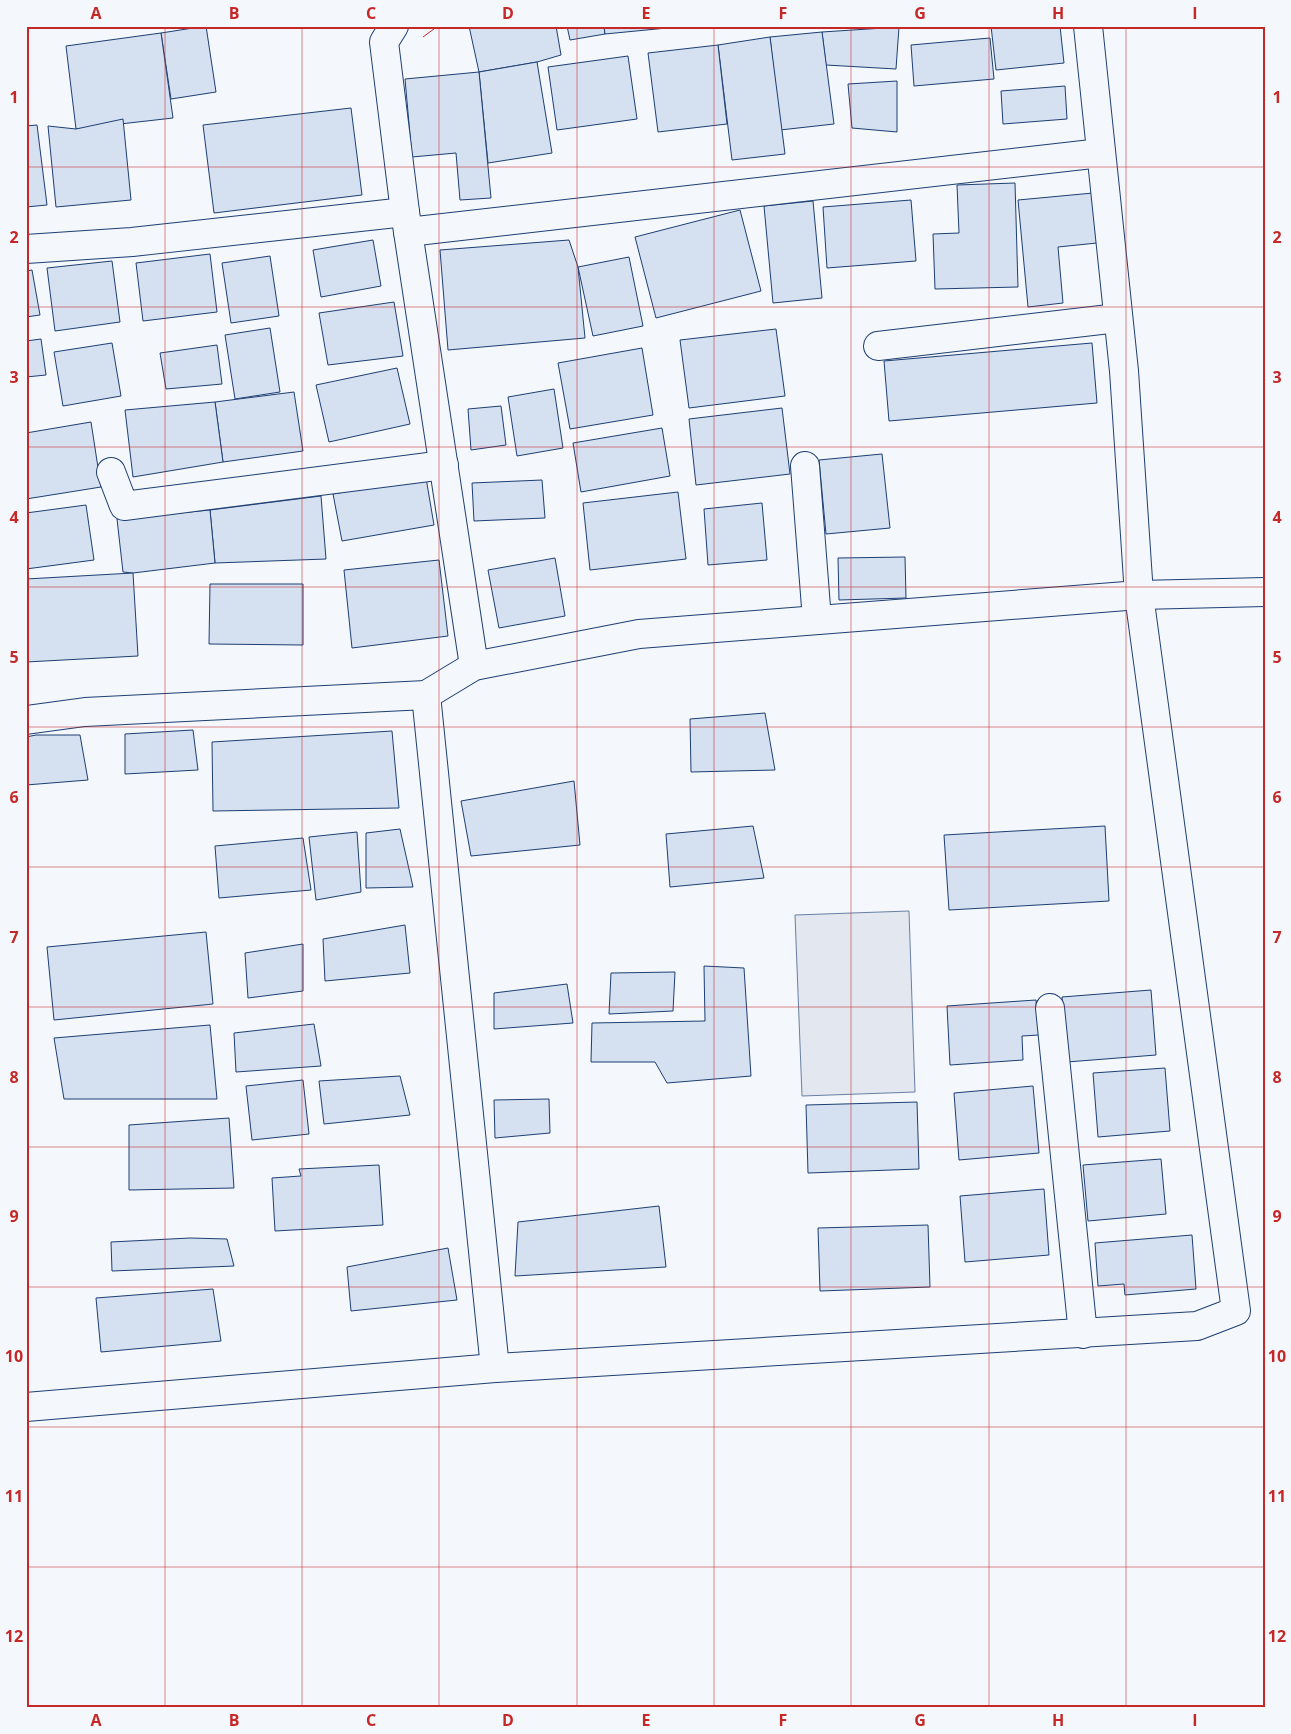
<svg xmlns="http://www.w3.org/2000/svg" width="1291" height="1734" font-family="'Open Sans',sans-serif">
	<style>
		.parking { fill: #e3e8f0; stroke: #687fa3 }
		.building { fill: #d5e0f0; stroke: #1d3f73 }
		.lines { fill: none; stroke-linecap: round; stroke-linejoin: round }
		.minor-casing { stroke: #1d3f73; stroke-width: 30 }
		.minor { stroke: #f4f7fb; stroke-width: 28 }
		.power { stroke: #c62828; stroke-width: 1; stroke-dasharray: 18 4 2.5 4; stroke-linecap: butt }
		.grid { fill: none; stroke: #c62828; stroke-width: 1; stroke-opacity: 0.55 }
		.neatline { fill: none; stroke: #c62828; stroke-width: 2 }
		.grid-label { font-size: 16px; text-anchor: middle; font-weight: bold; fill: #c62828 }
	</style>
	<rect width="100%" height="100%" fill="#f4f7fb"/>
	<polygon class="parking" points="909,911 915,1092 802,1096 795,915"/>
	<g class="building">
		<polygon points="206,26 216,92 171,99 161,33"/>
		<polygon points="469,26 556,26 561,55 537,62 479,72"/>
		<polygon points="567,26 604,26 605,34 570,40"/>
		<polygon points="604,26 667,26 667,28 605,34"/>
		<polygon points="991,26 1060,26 1064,63 996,70"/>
		<polygon points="899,27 896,69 826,65 822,32"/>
		<polygon points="822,32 834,124 780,130 770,37"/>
		<polygon points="161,33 173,118 76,129 66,46"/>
		<polygon points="770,37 785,154 732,160 718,45"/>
		<polygon points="990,38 994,79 914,86 911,45"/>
		<polygon points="718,45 727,124 658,132 648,53"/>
		<polygon points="628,56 637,119 557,130 548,67"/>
		<polygon points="537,62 552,153 488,163 479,72"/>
		<polygon points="479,72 491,198 460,200 456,153 412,157 405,79"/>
		<polygon points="897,81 897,132 852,128 848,84"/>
		<polygon points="1065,86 1067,119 1003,124 1001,91"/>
		<polygon points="351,108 362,195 214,213 203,125"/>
		<polygon points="123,119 131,200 56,207 48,126 76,129"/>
		<polygon points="37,125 47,205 26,207 26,126"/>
		<polygon points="1015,183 1018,287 935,289 933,234 959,233 957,185"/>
		<polygon points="1093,193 1097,243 1058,247 1063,303 1028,307 1018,200"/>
		<polygon points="911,200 916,261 827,268 823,207"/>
		<polygon points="813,201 822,298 773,303 764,206"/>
		<polygon points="740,210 761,291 656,318 635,237"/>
		<polygon points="373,240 381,286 321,297 313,250"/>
		<polygon points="569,240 578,267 585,338 448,350 440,250"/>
		<polygon points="210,254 217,312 143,321 136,263"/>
		<polygon points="270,256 279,316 231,323 222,263"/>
		<polygon points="629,257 643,326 593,336 578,267"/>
		<polygon points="112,261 120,322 55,331 47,268"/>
		<polygon points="32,270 40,315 26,317 26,271"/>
		<polygon points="394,302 403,356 328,365 319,313"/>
		<polygon points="270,328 280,392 235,399 225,335"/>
		<polygon points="776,329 785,396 689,408 680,340"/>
		<polygon points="41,339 46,375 26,377 26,341"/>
		<polygon points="112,343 121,396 63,406 54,352"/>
		<polygon points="1092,343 1097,403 889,421 884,361"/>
		<polygon points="217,345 222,384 166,389 160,353"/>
		<polygon points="642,348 653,415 570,429 558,363"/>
		<polygon points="397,368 410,424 329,442 316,385"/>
		<polygon points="554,389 563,448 517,456 508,397"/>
		<polygon points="294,392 303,451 223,462 215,402"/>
		<polygon points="215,402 223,462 133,477 125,410"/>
		<polygon points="501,406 506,445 471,450 468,409"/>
		<polygon points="782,408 790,474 696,485 689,419"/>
		<polygon points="91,422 101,487 26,499 26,433"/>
		<polygon points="662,428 670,476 581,492 573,443"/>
		<polygon points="882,454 890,528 826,534 819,460"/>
		<polygon points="426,478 434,525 342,541 333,494"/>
		<polygon points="542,480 545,518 474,521 472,483"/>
		<polygon points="678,492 686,559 590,570 583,503"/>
		<polygon points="321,496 326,559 215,563 210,510"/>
		<polygon points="762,503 767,560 708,565 704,509"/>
		<polygon points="86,505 94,560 26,569 26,513"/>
		<polygon points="210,510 215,563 133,573 123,572 117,519"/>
		<polygon points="905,557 906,598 839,600 838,558"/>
		<polygon points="555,558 565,616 499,628 488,570"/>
		<polygon points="439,560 448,636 352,648 344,570"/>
		<polygon points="133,573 138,656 26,662 26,579"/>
		<polygon points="210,584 303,584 303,645 209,644"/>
		<polygon points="765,713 775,770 691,772 690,719"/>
		<polygon points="193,730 198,770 125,774 125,734"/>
		<polygon points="392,731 399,808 213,811 212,742"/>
		<polygon points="36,735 80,735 88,780 26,785 26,737"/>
		<polygon points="574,781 580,845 471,856 461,801"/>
		<polygon points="753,826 764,878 670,887 666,834"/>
		<polygon points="1105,826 1109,901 949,910 944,835"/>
		<polygon points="400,829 413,887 366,888 366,833"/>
		<polygon points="357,832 361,892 316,900 309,837"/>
		<polygon points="303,838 311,890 219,898 215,846"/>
		<polygon points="405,925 410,973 325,981 323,939"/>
		<polygon points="206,932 213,1004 54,1020 47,947"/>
		<polygon points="303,944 303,991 248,998 245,953"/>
		<polygon points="704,966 744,968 751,1076 667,1083 655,1062 591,1062 592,1023 705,1021"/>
		<polygon points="675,972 673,1011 609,1014 611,973"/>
		<polygon points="567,984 573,1023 494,1029 494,993"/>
		<polygon points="1151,990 1156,1055 1067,1062 1062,997"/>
		<polygon points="1036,1000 1039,1035 1022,1036 1023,1060 950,1065 947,1006"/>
		<polygon points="314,1024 321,1066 236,1072 234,1033"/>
		<polygon points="210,1025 217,1099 64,1099 54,1038"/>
		<polygon points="1165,1068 1170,1131 1098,1137 1093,1073"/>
		<polygon points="400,1076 410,1115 324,1124 319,1081"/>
		<polygon points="303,1080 309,1134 252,1140 246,1086"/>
		<polygon points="1033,1086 1039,1153 959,1160 954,1093"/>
		<polygon points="549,1099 550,1133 495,1138 494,1100"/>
		<polygon points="917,1102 919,1169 808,1173 806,1105"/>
		<polygon points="229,1118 234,1188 129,1190 129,1125"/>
		<polygon points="1161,1159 1166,1214 1088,1221 1083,1165"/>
		<polygon points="379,1165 383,1225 275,1231 272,1178 301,1176 299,1169"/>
		<polygon points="1044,1189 1049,1255 965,1262 960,1196"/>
		<polygon points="659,1206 666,1267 515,1276 518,1222"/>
		<polygon points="928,1225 930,1287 820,1291 818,1228"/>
		<polygon points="1192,1235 1196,1289 1125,1295 1124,1284 1098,1286 1095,1243"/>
		<polygon points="190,1238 227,1239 234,1266 112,1271 111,1242"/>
		<polygon points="448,1248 457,1300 351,1311 347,1267"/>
		<polygon points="213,1289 221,1341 101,1352 96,1298"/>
	</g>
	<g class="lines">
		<defs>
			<g id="minor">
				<polyline points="394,26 384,42 405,212 474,666"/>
				<polyline points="408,232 1101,153"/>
				<polyline points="26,249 132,242 405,212"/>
				<polyline points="878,346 1118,318"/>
				<polyline points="805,466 817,620"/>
				<polyline points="111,472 124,506 444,465"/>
				<polyline points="426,695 495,1368"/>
				<polyline points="26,720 85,712 426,695 474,666 639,634 1139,595 1265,592"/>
				<polyline points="1050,1008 1083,1334"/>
				<polyline points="26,1407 495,1368 1197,1326 1236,1311 1139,595 1124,371 1088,26"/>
			</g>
		</defs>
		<use href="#minor" class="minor-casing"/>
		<use href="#minor" class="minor"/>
		<polyline class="power" points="423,37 438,26"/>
	</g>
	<path class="grid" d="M165 26V1708M302 26V1708M439 26V1708M577 26V1708M714 26V1708M851 26V1708M989 26V1708M1126 26V1708M26 167H1265M26 307H1265M26 447H1265M26 587H1265M26 727H1265M26 867H1265M26 1007H1265M26 1147H1265M26 1287H1265M26 1427H1265M26 1567H1265"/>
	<rect width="1291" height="1734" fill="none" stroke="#f4f7fb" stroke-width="55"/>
	<rect x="28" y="28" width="1236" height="1678" class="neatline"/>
	<g class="grid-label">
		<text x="96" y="19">A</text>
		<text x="234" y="19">B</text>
		<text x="371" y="19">C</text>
		<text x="508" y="19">D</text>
		<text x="646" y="19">E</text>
		<text x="783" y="19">F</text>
		<text x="920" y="19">G</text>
		<text x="1058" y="19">H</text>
		<text x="1195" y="19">I</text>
		<text x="14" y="103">1</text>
		<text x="1277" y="103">1</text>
		<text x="14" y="243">2</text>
		<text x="1277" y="243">2</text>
		<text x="14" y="383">3</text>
		<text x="1277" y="383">3</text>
		<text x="14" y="523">4</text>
		<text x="1277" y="523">4</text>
		<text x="14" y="663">5</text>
		<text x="1277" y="663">5</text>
		<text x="14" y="803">6</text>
		<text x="1277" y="803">6</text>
		<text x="14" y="943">7</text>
		<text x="1277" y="943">7</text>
		<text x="14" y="1083">8</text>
		<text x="1277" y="1083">8</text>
		<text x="14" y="1222">9</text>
		<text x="1277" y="1222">9</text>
		<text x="14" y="1362">10</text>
		<text x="1277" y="1362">10</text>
		<text x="14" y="1502">11</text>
		<text x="1277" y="1502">11</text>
		<text x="14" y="1642">12</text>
		<text x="1277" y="1642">12</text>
		<text x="96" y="1726">A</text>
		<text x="234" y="1726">B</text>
		<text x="371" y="1726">C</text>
		<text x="508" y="1726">D</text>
		<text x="646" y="1726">E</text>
		<text x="783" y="1726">F</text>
		<text x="920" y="1726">G</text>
		<text x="1058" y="1726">H</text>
		<text x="1195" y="1726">I</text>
	</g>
</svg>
